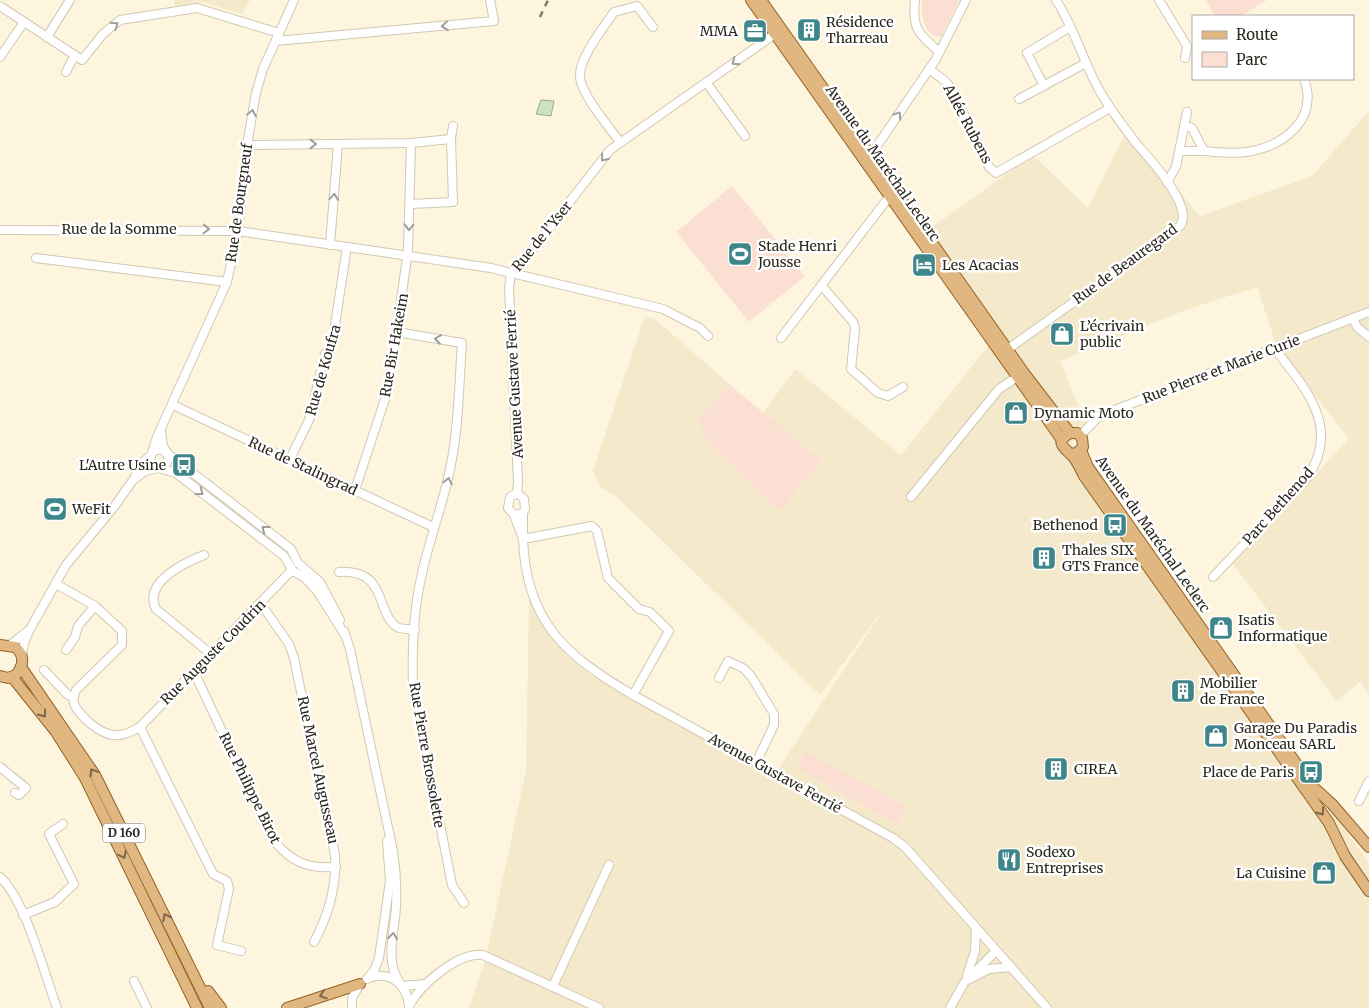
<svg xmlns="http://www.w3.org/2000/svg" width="1369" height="1008" font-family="Merriweather,serif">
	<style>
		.built { fill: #f5e9cc }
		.green { fill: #fbdfd3 }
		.water { fill: #cce3be; stroke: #9bab8e }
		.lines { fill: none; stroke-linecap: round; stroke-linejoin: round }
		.minor-casing { stroke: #d1c8b2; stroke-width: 10 }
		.major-casing { stroke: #936428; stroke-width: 12 }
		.minor { stroke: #fff; stroke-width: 8 }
		.major { stroke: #e0b681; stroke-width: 10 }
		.rail { stroke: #817b6d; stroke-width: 2.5; stroke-dasharray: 6 6; stroke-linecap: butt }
		.oneway { stroke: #9f9e9a }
		.oneway2 { stroke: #7c674b }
		.labels { text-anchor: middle; stroke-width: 5; stroke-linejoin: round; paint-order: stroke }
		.shield { fill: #fff; stroke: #6a6862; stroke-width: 1 }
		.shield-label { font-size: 12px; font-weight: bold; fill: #2a271e }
		.poi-label { font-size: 14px; fill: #2a271e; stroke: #fff; text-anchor: start }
		.street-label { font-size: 14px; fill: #2a271e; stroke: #fff }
	</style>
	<rect width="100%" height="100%" fill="#fef5df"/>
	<g class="built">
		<polygon points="174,0 250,0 242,14 202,2 175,6"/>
		<polygon points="1369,111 1369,693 1360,682 1337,701 1232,563 1349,439 1277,347 1257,287 1188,309 1060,361 1086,424 1072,443 1369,863 1369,1008 469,1008 485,961 526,771 529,598 549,634 567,656 588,673 777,771 887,604 820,695 642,521 613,494 601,488 593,471 645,316 655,319 763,413 795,369 901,455 992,341 915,239 1033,155 1088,208 1127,130 1200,216 1312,176"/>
	</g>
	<g class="green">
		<path d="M922 0H959L941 37C923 37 921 13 922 0Z"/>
		<polygon points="1206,0 1267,0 1241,16 1215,16"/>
		<polygon points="732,186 805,276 749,322 676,232"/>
		<polygon points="729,385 822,461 779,511 711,446 698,421"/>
		<polygon points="805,751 907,806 897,824 797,768"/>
	</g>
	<polygon class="water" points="541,100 554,101 551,116 536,114"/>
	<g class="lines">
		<defs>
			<g id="minor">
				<polyline points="294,0 263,69 256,93 247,145 238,231 227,282 157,437 150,460 155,467 176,473 284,556 293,571 305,578 318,592 345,635"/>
				<path d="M915 0C912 29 918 33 939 52"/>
				<polyline points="1159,0 1187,46 1185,58"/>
				<polyline points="0,6 82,60 103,34 120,20 197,8 279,33"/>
				<polyline points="47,37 70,0"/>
				<polyline points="276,41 494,21 490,0"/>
				<polyline points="0,57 24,22"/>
				<polyline points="929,69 945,81 952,89 989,167 996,173 1110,108"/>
				<polyline points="66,72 75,55"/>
				<polyline points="706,82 745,136"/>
				<polyline points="1044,86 1027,53 1070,27"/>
				<polyline points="1019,99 1086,63"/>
				<path d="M620 142C609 127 580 93 580 76 579 58 604 27 614 12L637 6 653 27"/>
				<polyline points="247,145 411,143 451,139"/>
				<polyline points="1180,151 1204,151 1192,128 1184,125"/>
				<path d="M1204 151C1218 152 1233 154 1247 152 1284 146 1319 119 1304 79"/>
				<polyline points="867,155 870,155 877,146 936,59 966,0"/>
				<polyline points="1167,182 1176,167 1187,112"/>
				<polyline points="410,204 453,202 451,139 453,126"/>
				<polyline points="0,230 238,231 491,268 663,309 700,328 708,336"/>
				<polyline points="330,245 338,144"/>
				<polyline points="36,258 227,282"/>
				<polyline points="511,274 522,263 610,150 775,34 778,36"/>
				<polyline points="511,274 509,288 518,481 517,493"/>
				<polyline points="822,286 853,322 855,328 851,369 878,393 888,396 903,387"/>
				<polyline points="1353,318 1357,327 1369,337"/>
				<path d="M397 332 462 343C459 382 459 425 451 464 444 503 429 539 421 578 413 613 412 652 413 687L452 885 464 903"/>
				<polyline points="781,338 892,193"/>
				<path d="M1004 352 1180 226C1195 207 1149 158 1136 143 1121 123 1105 103 1094 80 1081 54 1072 24 1056 0"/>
				<polyline points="173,405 433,527"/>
				<polyline points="161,431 163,446 167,453 291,549 298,563"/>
				<polyline points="1080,436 1099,416 1369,312"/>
				<polyline points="290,459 309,420 325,354 332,344 347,247"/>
				<polyline points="135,476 144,461 150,456"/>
				<polyline points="355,490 388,390 408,251 411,143"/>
				<polyline points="911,497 999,389 1020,375"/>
				<polyline points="514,515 523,513 525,509 524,499 517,493 510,497 508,508 514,515 523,539 523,513"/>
				<path d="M204 555C184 563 143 582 156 609L211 654"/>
				<polyline points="298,563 320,582 340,620"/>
				<path d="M339 572C390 569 374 615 399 628 403 629 411 629 415 630"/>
				<path d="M1213 577 1307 478C1342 427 1305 388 1274 348"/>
				<path d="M56 584 95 606 122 631V645L76 690C74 695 72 700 75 706 82 718 99 733 113 735 123 736 131 732 140 727L292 570"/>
				<path d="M261 604 289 644 294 658 335 855C337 887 329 914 314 942"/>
				<path d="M344 631 350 649 393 851C396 870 397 887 396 906 395 932 384 960 400 983"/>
				<polyline points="10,645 28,631"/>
				<polyline points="66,650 75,637 78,626 95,606"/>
				<path d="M22 655 24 643 30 629 66 565 114 507 133 480 145 471 162 467 167 463 168 456C165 449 159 448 152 452"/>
				<polyline points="44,670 68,695 74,697"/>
				<path d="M194 672 274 841C292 862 307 869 336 867"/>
				<polyline points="719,678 728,661 743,668 751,676 774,714 774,725 756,763"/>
				<path d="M633 695 669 631 650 612 639 609 608 578 597 531 592 526 523 539C526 622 566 656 633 695L893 838 905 847 1047 1008"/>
				<polyline points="140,727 213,874 227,881 229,889 217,945 241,951"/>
				<polyline points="0,767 26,788 19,795 15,793"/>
				<polyline points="1359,801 1369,781"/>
				<path d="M0 877C26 901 44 973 57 1008"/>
				<polyline points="23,915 55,902 74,884 49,834 63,824"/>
				<polyline points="967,976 975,951 976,928"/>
				<path d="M369 978C391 970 407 985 409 1006"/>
				<polyline points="367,979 374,971 379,958 390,881 387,841"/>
				<polyline points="970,979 989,969 1011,967"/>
				<polyline points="134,981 147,1008"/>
				<polyline points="402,986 425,984"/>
				<polyline points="553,986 609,865"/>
				<path d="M409 1006C421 984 458 952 483 955L599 1008"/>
				<polyline points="352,1008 352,998 360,984"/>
				<polyline points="950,1008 964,983 996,951"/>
			</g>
			<g id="major">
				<polyline points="751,0 1062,440"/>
				<polyline points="761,0 1024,373 1070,433"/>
				<polyline points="1081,450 1088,467 1312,786 1332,804 1369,847"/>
				<path d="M1069 453 1076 454 1083 447 1082 438 1077 433H1070C1052 443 1067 449 1074 458 1078 463 1081 470 1084 476L1329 823 1345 856 1369 891"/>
				<path d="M0 645 15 647C25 655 24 665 16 675L8 678 0 676"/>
				<polyline points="21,667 95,775 210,1008"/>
				<polyline points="12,677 56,732 85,778 197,1008"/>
				<polyline points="208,991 221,1008"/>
				<polyline points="287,1008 360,984"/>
			</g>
		</defs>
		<use href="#minor" class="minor-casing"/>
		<use href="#major" class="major-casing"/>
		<use href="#minor" class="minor"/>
		<use href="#major" class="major"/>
		<polyline class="rail" points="540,17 548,0"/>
	</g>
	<defs><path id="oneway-chevron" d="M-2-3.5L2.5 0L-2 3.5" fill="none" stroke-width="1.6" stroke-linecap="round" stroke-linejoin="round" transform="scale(1.25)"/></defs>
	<g class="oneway">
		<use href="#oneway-chevron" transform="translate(115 25) rotate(-34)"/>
		<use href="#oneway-chevron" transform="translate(445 26) rotate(174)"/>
		<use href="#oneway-chevron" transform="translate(735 62) rotate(145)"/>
		<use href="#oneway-chevron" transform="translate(252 113) rotate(-79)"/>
		<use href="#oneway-chevron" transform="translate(898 115) rotate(-56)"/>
		<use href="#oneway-chevron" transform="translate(313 144)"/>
		<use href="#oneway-chevron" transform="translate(604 158) rotate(128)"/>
		<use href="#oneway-chevron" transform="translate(334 197) rotate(-85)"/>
		<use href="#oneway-chevron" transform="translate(409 227) rotate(92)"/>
		<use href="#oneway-chevron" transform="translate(206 229) rotate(2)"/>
		<use href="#oneway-chevron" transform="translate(438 339) rotate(-171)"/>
		<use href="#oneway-chevron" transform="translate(448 481) rotate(-78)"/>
		<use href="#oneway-chevron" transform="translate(200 492) rotate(38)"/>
		<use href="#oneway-chevron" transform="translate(265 529) rotate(-142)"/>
		<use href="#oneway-chevron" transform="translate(393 936) rotate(-84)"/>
	</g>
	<g class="oneway2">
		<use href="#oneway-chevron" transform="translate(43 714) rotate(54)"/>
		<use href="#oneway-chevron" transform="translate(93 772) rotate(-121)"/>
		<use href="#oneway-chevron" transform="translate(1321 812) rotate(55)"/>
		<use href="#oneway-chevron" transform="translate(123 855) rotate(64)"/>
		<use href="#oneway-chevron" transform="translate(166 917) rotate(-117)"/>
		<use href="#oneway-chevron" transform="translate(323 995) rotate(161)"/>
	</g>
	<defs>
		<symbol id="building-square" viewBox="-11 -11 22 22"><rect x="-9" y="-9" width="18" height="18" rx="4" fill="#3e8689" stroke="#fff"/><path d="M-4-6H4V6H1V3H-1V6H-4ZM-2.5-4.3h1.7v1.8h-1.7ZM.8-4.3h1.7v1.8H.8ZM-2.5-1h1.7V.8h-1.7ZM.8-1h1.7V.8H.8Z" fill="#fff"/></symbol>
		<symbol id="office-square" viewBox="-11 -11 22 22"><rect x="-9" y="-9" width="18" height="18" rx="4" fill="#3e8689" stroke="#fff"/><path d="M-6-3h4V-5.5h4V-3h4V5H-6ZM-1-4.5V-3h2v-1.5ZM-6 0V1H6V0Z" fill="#fff"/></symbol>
		<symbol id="stadium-square" viewBox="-11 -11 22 22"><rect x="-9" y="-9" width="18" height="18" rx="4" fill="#3e8689" stroke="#fff"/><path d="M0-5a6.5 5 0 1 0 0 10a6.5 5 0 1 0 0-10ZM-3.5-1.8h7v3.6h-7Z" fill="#fff"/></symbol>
		<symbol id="hotel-square" viewBox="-11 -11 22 22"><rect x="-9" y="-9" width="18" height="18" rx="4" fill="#3e8689" stroke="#fff"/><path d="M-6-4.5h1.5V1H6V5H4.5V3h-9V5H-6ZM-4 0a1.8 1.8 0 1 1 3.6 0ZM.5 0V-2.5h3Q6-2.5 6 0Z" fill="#fff"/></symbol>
		<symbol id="shop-square" viewBox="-11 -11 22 22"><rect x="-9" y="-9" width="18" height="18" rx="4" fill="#3e8689" stroke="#fff"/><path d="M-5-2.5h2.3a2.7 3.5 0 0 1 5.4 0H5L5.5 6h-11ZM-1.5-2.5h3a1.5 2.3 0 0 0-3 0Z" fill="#fff"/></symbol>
		<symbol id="bus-square" viewBox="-11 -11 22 22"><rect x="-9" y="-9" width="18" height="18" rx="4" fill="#3e8689" stroke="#fff"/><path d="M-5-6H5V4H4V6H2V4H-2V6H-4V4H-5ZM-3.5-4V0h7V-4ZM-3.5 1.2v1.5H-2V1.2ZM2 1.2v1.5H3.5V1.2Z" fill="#fff"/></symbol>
		<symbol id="restaurant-square" viewBox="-11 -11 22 22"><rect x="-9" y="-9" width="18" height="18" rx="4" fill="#3e8689" stroke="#fff"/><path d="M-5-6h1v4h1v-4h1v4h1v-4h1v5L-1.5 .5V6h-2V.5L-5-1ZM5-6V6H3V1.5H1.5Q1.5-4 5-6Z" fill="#fff"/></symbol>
	</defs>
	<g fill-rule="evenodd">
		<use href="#building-square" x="795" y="16" width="28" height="28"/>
		<use href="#office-square" x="741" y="17" width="28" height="28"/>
		<use href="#stadium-square" x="726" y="240" width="28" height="28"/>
		<use href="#hotel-square" x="910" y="251" width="28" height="28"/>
		<use href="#shop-square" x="1048" y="320" width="28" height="28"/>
		<use href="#shop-square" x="1002" y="399" width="28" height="28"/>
		<use href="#bus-square" x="170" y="451" width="28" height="28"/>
		<use href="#stadium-square" x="41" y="495" width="28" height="28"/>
		<use href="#bus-square" x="1101" y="511" width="28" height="28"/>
		<use href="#building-square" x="1030" y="544" width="28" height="28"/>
		<use href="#shop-square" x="1207" y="614" width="28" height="28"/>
		<use href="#building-square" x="1169" y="677" width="28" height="28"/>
		<use href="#shop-square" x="1202" y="722" width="28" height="28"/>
		<use href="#building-square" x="1042" y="755" width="28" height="28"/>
		<use href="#bus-square" x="1297" y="758" width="28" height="28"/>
		<use href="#restaurant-square" x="995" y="846" width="28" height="28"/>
		<use href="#shop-square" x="1310" y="859" width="28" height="28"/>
	</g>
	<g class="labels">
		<rect class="shield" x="103" y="823.5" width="42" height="19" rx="4"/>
		<g class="shield-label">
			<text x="124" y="837">D 160</text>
		</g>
		<g class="poi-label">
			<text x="826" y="27">Résidence<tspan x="826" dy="16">Tharreau</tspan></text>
			<text x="738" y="36" text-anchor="end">MMA</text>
			<text x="758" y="251">Stade Henri<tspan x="758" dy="16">Jousse</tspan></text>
			<text x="942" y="270">Les Acacias</text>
			<text x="1080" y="331">L’écrivain<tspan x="1080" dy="16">public</tspan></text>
			<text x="1034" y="418">Dynamic Moto</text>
			<text x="166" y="470" text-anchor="end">L'Autre Usine</text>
			<text x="72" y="514">WeFit</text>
			<text x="1098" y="530" text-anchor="end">Bethenod</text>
			<text x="1062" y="555">Thales SIX<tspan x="1062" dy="16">GTS France</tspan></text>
			<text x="1238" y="625">Isatis<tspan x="1238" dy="16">Informatique</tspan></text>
			<text x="1200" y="688">Mobilier<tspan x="1200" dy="16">de France</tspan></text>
			<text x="1234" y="733">Garage Du Paradis<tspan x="1234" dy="16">Monceau SARL</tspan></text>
			<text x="1074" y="774">CIREA</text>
			<text x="1294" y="777" text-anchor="end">Place de Paris</text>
			<text x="1026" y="857">Sodexo<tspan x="1026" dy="16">Entreprises</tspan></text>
			<text x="1306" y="878" text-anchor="end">La Cuisine</text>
		</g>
		<g class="street-label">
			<text transform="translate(968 124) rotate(62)" y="5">Allée Rubens</text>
			<text transform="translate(883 163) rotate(55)" y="5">Avenue du Maréchal Leclerc</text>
			<text transform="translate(239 203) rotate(-82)" y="5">Rue de Bourgneuf</text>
			<text x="119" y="234">Rue de la Somme</text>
			<text transform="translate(542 236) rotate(-51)" y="5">Rue de l’Yser</text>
			<text transform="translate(1125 264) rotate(-36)" y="5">Rue de Beauregard</text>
			<text transform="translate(394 345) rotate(-80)" y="5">Rue Bir Hakeim</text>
			<text transform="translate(1221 369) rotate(-21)" y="5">Rue Pierre et Marie Curie</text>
			<text transform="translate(323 370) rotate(-74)" y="5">Rue de Koufra</text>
			<text transform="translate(514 384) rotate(-93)" y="5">Avenue Gustave Ferrié</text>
			<text transform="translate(303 466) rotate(25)" y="5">Rue de Stalingrad</text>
			<text transform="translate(1278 506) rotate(-48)" y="5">Parc Bethenod</text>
			<text transform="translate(1153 534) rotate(55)" y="5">Avenue du Maréchal Leclerc</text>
			<text transform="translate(213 652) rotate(-45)" y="5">Rue Auguste Coudrin</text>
			<text transform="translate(427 755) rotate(80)" y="5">Rue Pierre Brossolette</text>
			<text transform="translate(318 770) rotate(78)" y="5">Rue Marcel Augusseau</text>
			<text transform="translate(775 773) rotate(29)" y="5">Avenue Gustave Ferrié</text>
			<text transform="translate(250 788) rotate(64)" y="5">Rue Philippe Birot</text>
		</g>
	</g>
	<rect x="1192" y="15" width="162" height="65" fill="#ffffff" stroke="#aaa9a5"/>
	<rect x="1202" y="31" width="25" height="8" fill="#e0b681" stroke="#aaa9a5"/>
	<text x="1236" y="40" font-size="15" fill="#2a271e">Route</text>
	<rect x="1202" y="52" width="25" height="15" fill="#fbdfd3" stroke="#aaa9a5"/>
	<text x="1236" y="65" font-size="15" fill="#2a271e">Parc</text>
</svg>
